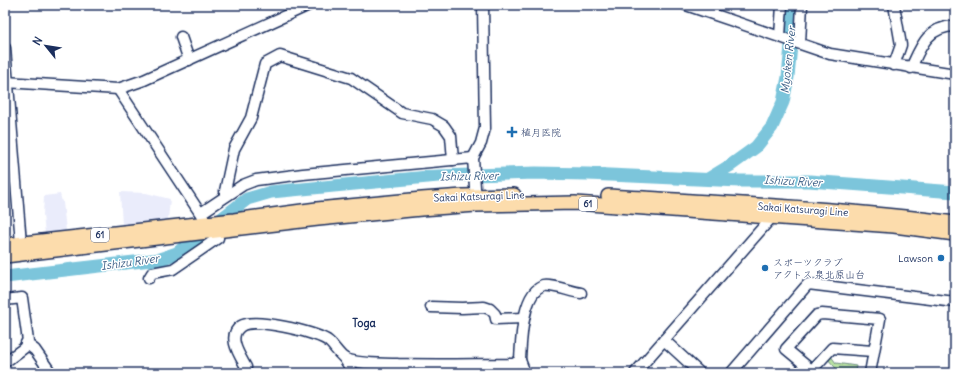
<svg xmlns="http://www.w3.org/2000/svg" width="960" height="378" font-family="Delius,'Klee One',sans-serif">
	<style>
		.built { fill: #eaecfb }
		.forest { fill: url(#forest-crowns); stroke: #6a8a80 }
		.lines { fill: none; stroke-linecap: round; stroke-linejoin: round }
		.river { stroke: #7bc5db; stroke-width: 13 }
		.minor-casing { stroke: #1b2f5e; stroke-width: 13 }
		.major-casing { stroke: #1b2f5e; stroke-width: 16 }
		.minor { stroke: #fff; stroke-width: 10 }
		.major { stroke: #fcdcac; stroke-width: 13 }
		.poi-dot { fill: #1f6fb2; stroke: #fff; stroke-width: 1.5 }
		.labels { text-anchor: middle; stroke-width: 3; stroke-linejoin: round; paint-order: stroke }
		.shield { fill: #fff; stroke: #5f6d8e; stroke-width: 1 }
		.shield-label { font-size: 9px; font-weight: bold; fill: #1b2f5e }
		.poi-label { font-size: 10px; fill: #1b2f5e; stroke: #fff; text-anchor: start }
		.street-label { font-size: 10px; fill: #1b2f5e; stroke: #fff }
		.water-label { font-size: 11px; font-style: italic; fill: #385c84; stroke: #fff }
		.neighbourhood-label { font-size: 11px; font-weight: bold; fill: #1b2f5e; stroke: #fff }
	</style>
	<defs>
		<pattern id="forest-crowns" width="20" height="18" patternUnits="userSpaceOnUse"><rect width="20" height="18" fill="#bae4a2"/><path d="M2 6a3 3 0 1 1 6 0M12 15a3 3 0 1 1 6 0" fill="none" stroke="#9fc48e"/></pattern>
	</defs>
	<rect width="100%" height="100%" fill="#fff"/>
	<filter id="ink" filterUnits="userSpaceOnUse"><feTurbulence type="fractalNoise" baseFrequency=".025" numOctaves="2"/><feDisplacementMap in="SourceGraphic" scale="8" xChannelSelector="R" yChannelSelector="G"/><feConvolveMatrix kernelMatrix="1 2 1 2 8 2 1 2 1" color-interpolation-filters="sRGB"/></filter>
	<g filter="url(#ink)">
		<g class="built">
			<polygon points="120,192 146,193 170,199 168,220 122,225"/>
			<polygon points="60,194 62,202 63,202 66,231 45,234 43,215 44,196"/>
		</g>
		<polygon class="forest" points="830,355 836,363 856,366 855,373 840,373 827,358"/>
		<g class="lines">
			<g class="river">
				<polyline points="708,179 731,165 756,147 772,127 783,102 788,77 793,25 793,5"/>
				<polyline points="5,277 160,259 177,253 247,199 271,192 438,176 536,173 588,174 740,181 809,181 955,192"/>
			</g>
			<defs>
				<g id="minor">
					<polyline points="686,5 830,54 955,74"/>
					<polyline points="894,5 901,45 894,65"/>
					<polyline points="780,36 782,5"/>
					<polyline points="181,37 189,60"/>
					<polyline points="800,43 802,5"/>
					<polyline points="5,48 21,243"/>
					<path d="M911 68C921 46 927 27 955 26"/>
					<polyline points="5,82 118,89 144,80 309,5"/>
					<polyline points="118,89 204,219"/>
					<polyline points="227,195 225,191 234,149 251,118 265,64 280,56 351,78 402,113 432,119 444,126 451,136 453,160"/>
					<polyline points="476,202 473,158 481,143 485,128 483,5"/>
					<polyline points="201,213 243,185 256,180 303,174 473,158"/>
					<polyline points="149,278 152,273 173,269 218,238"/>
					<polyline points="5,300 22,298 28,341 24,348 5,362"/>
					<polyline points="431,307 462,308 484,307 490,309 495,314 496,319 524,318"/>
					<polyline points="664,340 700,373"/>
					<polyline points="26,343 35,350 51,373"/>
					<polyline points="344,358 349,366 351,373"/>
					<path d="M520 360C521 342 522 291 544 286 552 284 571 292 581 293"/>
					<polyline points="812,370 832,348 873,351"/>
					<path d="M243 373 246 367C240 356 226 336 241 326 254 317 313 332 327 340 334 345 339 356 346 359 362 365 382 363 398 364 437 365 475 364 514 364L520 360 525 373"/>
					<polyline points="635,373 772,217 772,212"/>
					<polyline points="731,373 808,284 955,302"/>
					<polyline points="815,373 786,349 817,315 822,314 880,319 870,373"/>
				</g>
				<g id="major">
					<path d="M608 196C724 203 840 208 955 223"/>
					<polyline points="5,245 234,220 317,209 422,199 463,196 514,195"/>
					<polyline points="5,256 318,219 421,209 476,205 575,203 894,226 955,234"/>
				</g>
			</defs>
			<use href="#minor" class="minor-casing"/>
			<use href="#major" class="major-casing"/>
			<use href="#minor" class="minor"/>
			<use href="#major" class="major"/>
		</g>
	</g>
	<g class="poi-dot">
		<path d="M510 126h4v4h4v4h-4v4h-4v-4h-4v-4h4z"/>
		<circle cx="941" cy="258" r="4"/>
		<circle cx="765" cy="268" r="4"/>
	</g>
	<g class="labels">
		<g class="shield">
			<rect x="579" y="197" width="18" height="14" rx="3"/>
			<rect x="91" y="228" width="18" height="14" rx="3"/>
		</g>
		<g class="shield-label">
			<text x="588" y="207">61</text>
			<text x="100" y="238">61</text>
		</g>
		<g class="poi-label">
			<text x="521" y="136">植月医院</text>
			<text x="933" y="262" text-anchor="end">Lawson</text>
			<text x="773" y="266">スポーツクラブ<tspan x="773" dy="12">アクトス 泉北原山台</tspan></text>
		</g>
		<g class="street-label">
			<text transform="translate(479 196) rotate(-2)" y="4">Sakai Katsuragi Line</text>
			<text transform="translate(803 209) rotate(4)" y="4">Sakai Katsuragi Line</text>
		</g>
		<g class="water-label">
			<text transform="translate(788 60) rotate(-84)" y="4">Myoken River</text>
			<text transform="translate(469 176) rotate(-1)" y="4">Ishizu River</text>
			<text transform="translate(793 181) rotate(3)" y="4">Ishizu River</text>
			<text transform="translate(130 262) rotate(-8)" y="4">Ishizu River</text>
		</g>
		<g class="neighbourhood-label">
			<text x="364" y="327">Toga</text>
		</g>
	</g>
	<rect width="960" height="378" fill="none" stroke="#fff" stroke-width="20"/>
	<rect x="10" y="10" width="940" height="358" fill="none" stroke="#1b2f5e" stroke-width="1.5" filter="url(#ink)"/>
	<g transform="translate(46 46) rotate(300)" stroke="#ffffff" stroke-width="3" paint-order="stroke">
	<path d="M0-3L7 15L0 10L-7 15Z" fill="#1b2f5e"/>
	<text y="-6" font-size="11" font-weight="bold" text-anchor="middle" fill="#1b2f5e">N</text>
	</g>
</svg>
